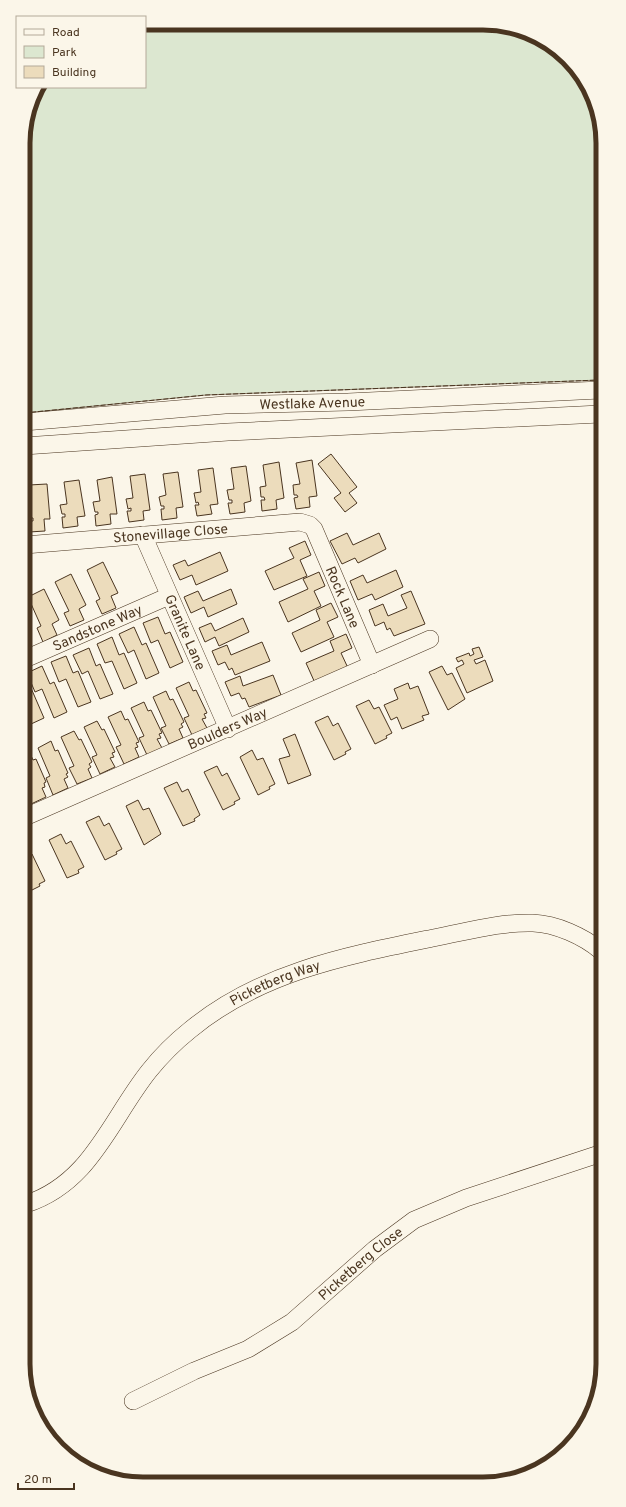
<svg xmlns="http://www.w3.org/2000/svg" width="626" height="1507" font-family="Overpass,sans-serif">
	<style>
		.green { fill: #dce7d0; stroke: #887966 }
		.building { fill: #ecdcbc; stroke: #4a3520 }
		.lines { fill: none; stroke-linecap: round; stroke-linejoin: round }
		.street-casing { stroke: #4a3520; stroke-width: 18 }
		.street { stroke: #fbf6e9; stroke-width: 17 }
		.fence { stroke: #4a3520; stroke-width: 1; stroke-dasharray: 5 2; stroke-linecap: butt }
		.labels { text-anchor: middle; stroke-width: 3; stroke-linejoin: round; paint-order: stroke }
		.street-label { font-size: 14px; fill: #4a3520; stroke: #fbf6e9 }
		.rim { fill: none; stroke: #4a3520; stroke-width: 5 }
	</style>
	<rect width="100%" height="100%" fill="#fbf6e9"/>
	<polygon class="green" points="145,23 506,25 536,36 568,58 599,112 600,380 206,395 24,413 23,135 35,90 38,87 145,87"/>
	<g class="building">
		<polygon points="331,454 357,487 349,493 357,503 345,512 334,498 341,493 318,464"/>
		<polygon points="312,460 317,496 309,497 310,507 296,509 294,498 298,497 297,495 294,495 293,485 300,484 296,463"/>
		<polygon points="279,462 284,498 276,500 277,509 262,511 261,500 265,500 264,497 261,497 260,487 266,486 263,465"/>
		<polygon points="246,466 251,501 244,503 245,512 230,514 228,503 232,503 232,500 229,500 227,490 234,489 231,468"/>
		<polygon points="213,468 218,504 210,505 212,514 197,516 195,505 199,505 198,502 196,503 194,493 201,492 198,470"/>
		<polygon points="178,472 183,507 176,508 177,518 162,520 161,509 164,509 164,506 161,506 159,497 166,495 163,474"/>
		<polygon points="145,474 150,510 143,511 144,520 129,522 127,511 131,511 131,508 128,509 126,499 133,498 130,476"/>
		<polygon points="112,477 117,514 110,514 111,524 96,526 95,515 98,514 98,512 95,512 93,502 100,501 97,480"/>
		<polygon points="79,480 85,516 77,517 78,526 63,528 62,517 65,517 65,514 62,514 60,505 67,504 64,482"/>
		<polygon points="47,484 50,519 44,519 45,531 29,532 29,521 33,521 33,518 27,518 27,507 31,507 29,485"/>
		<polygon points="347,533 353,545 379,533 386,549 358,563 355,558 342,564 330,541"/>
		<polygon points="305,541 311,555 300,560 307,576 274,590 265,571 294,558 289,548"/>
		<polygon points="220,552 228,571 196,585 192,575 180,580 173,565 185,560 188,566"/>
		<polygon points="103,562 118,593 111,596 116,608 102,614 96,601 100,599 87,570"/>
		<polygon points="396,570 403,587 375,600 372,594 358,600 350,581 363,575 367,583"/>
		<polygon points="319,572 325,586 314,591 321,606 288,622 279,602 308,589 303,579"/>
		<polygon points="71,574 86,605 79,609 84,620 70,626 64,613 69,611 55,582"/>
		<polygon points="44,589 59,620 52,624 57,635 43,642 37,628 41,626 28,597"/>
		<polygon points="231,589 237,604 208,617 204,607 191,613 184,597 198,591 203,601"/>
		<polygon points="411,591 425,624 394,636 390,628 387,630 384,622 375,626 369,610 383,604 388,616 407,608 401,595"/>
		<polygon points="331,603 338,617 327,622 334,637 301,652 292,633 320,620 316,610"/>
		<polygon points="158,617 165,634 170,632 183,662 170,668 158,640 151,643 143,623"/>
		<polygon points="243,618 249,632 219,646 215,637 205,642 199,628 211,623 215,631"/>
		<polygon points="134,627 142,645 146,643 159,673 146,679 134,650 128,653 119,634"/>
		<polygon points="346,634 352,648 341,653 348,668 315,683 306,663 334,651 330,641"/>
		<polygon points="112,637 119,655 124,653 137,683 124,689 112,661 105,663 97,644"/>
		<polygon points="262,642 270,661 235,675 232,668 229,670 225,662 218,665 212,651 227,645 231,655"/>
		<polygon points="479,647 483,657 474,660 476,664 485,660 493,681 467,693 456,668 464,664 462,660 458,662 456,658 469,653 470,656 474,654 472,649"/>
		<polygon points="89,648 96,666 100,664 113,694 100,699 88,671 82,674 73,655"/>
		<polygon points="66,656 73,673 78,671 91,702 78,707 66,679 59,682 51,662"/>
		<polygon points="42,666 50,684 54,682 67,712 54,718 42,689 35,692 27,673"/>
		<polygon points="442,666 447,675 452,673 465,699 448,710 429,672"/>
		<polygon points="273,675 281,695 249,707 245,698 242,699 239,693 231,696 225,682 240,676 243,686"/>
		<polygon points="189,682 193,691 196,690 207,713 204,714 206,718 202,719 207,728 192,735 184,718 189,716 176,688"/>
		<polygon points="408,683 410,689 418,686 429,714 422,716 424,720 402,729 397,717 391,720 384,705 398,699 394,689"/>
		<polygon points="25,686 26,689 31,688 44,718 31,724 25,709"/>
		<polygon points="166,691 170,700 173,699 184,722 181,724 183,727 179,729 183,738 169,744 161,728 166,726 153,697"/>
		<polygon points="369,700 374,709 379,707 392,733 386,736 387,738 375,744 356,706"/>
		<polygon points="144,702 148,711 151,710 162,733 159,734 161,738 157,739 162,748 147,755 139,738 144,736 131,708"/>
		<polygon points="121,711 125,720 128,719 139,742 136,743 138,747 135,748 139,757 124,764 116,747 121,745 108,717"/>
		<polygon points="328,716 333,726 338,723 351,749 345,752 346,754 334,760 315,722"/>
		<polygon points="97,721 102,730 104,729 115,752 112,753 114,757 110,758 115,767 100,774 92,757 97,755 84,727"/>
		<polygon points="74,731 79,740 81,739 92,762 89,764 91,767 88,769 92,778 77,784 69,768 74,766 61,737"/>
		<polygon points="295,734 311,775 288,784 279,759 290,756 283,739"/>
		<polygon points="51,741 55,751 58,750 68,773 66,774 68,777 64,779 68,788 53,795 46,778 50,776 38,748"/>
		<polygon points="252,750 257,760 263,758 275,784 269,787 270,789 258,795 240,757"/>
		<polygon points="29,751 33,760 36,759 46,782 44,783 45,787 42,788 46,797 31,804 25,791 25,787 28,785 25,778 25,752"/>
		<polygon points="217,766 222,776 227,773 240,799 234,802 235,804 223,810 204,772"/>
		<polygon points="177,782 182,792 188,789 200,815 194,819 195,821 183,826 164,788"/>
		<polygon points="138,800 143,810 149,808 161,834 144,845 126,806"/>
		<polygon points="99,816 104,826 109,823 122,849 116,852 117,854 105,860 86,822"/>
		<polygon points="61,834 66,844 71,841 84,867 78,870 79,873 67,878 49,840"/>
		<polygon points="32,854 45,881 39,884 40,886 28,892 26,887 25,855 27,857"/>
	</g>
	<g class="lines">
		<defs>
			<g id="street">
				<path id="s1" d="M24 422 225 405 348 402 600 390"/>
				<polyline points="24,446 228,432 600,414"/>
				<path id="s2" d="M143 535 228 729"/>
				<path id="s3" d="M25 545 300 522 310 525 314 529 372 665"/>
				<path id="s4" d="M25 659 169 596"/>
				<path id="s5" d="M25 817 430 639"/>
				<path id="s6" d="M26 1204C91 1183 110 1120 149 1071 161 1056 175 1042 190 1030 261 971 350 955 438 937 469 931 501 922 533 923 556 924 583 936 601 951"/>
				<path id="s7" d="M133 1401 194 1371 248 1349 292 1322 375 1249 414 1220 466 1198 602 1153"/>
			</g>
		</defs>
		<use href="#street" class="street-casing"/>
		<use href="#street" class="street"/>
		<polyline class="fence" points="24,413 206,395 600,380"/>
	</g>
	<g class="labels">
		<g class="street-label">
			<text dy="5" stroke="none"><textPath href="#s1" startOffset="289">Westlake Avenue</textPath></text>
			<text dy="5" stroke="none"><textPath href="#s3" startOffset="146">Stonevillage Close</textPath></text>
			<text dy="5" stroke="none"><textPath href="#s3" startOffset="366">Rock Lane</textPath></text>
			<text dy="5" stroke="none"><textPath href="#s4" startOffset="79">Sandstone Way</textPath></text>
			<text dy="5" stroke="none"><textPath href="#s2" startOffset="106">Granite Lane</textPath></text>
			<text dy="5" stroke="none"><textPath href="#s5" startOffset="221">Boulders Way</textPath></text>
			<text dy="5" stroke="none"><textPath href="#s6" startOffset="341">Picketberg Way</textPath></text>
			<text dy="5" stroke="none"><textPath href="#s7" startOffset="268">Picketberg Close</textPath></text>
		</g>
	</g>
	<path d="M0 0H626V1507H0ZM143 30H483A113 113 0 0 1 596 143V1364A113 113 0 0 1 483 1477H143A113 113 0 0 1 30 1364V143A113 113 0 0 1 143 30Z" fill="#fbf6e9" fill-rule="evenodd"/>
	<path class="rim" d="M143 30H483A113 113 0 0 1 596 143V1364A113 113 0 0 1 483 1477H143A113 113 0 0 1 30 1364V143A113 113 0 0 1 143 30Z"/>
	<rect x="16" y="16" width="130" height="72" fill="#fbf6e9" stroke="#b4a999"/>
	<rect x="24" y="29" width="20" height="6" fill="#fbf6e9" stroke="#b4a999"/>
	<text x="52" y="36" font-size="12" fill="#4a3520">Road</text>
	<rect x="24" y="46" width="20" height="12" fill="#dce7d0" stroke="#b4a999"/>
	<text x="52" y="56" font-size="12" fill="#4a3520">Park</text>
	<rect x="24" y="66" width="20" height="12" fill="#ecdcbc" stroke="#b4a999"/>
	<text x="52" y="76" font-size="12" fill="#4a3520">Building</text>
	<path d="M18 1483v6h56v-6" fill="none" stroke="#4a3520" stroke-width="2"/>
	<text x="24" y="1483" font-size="12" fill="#4a3520" stroke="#fbf6e9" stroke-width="3" paint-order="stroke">20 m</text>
</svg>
